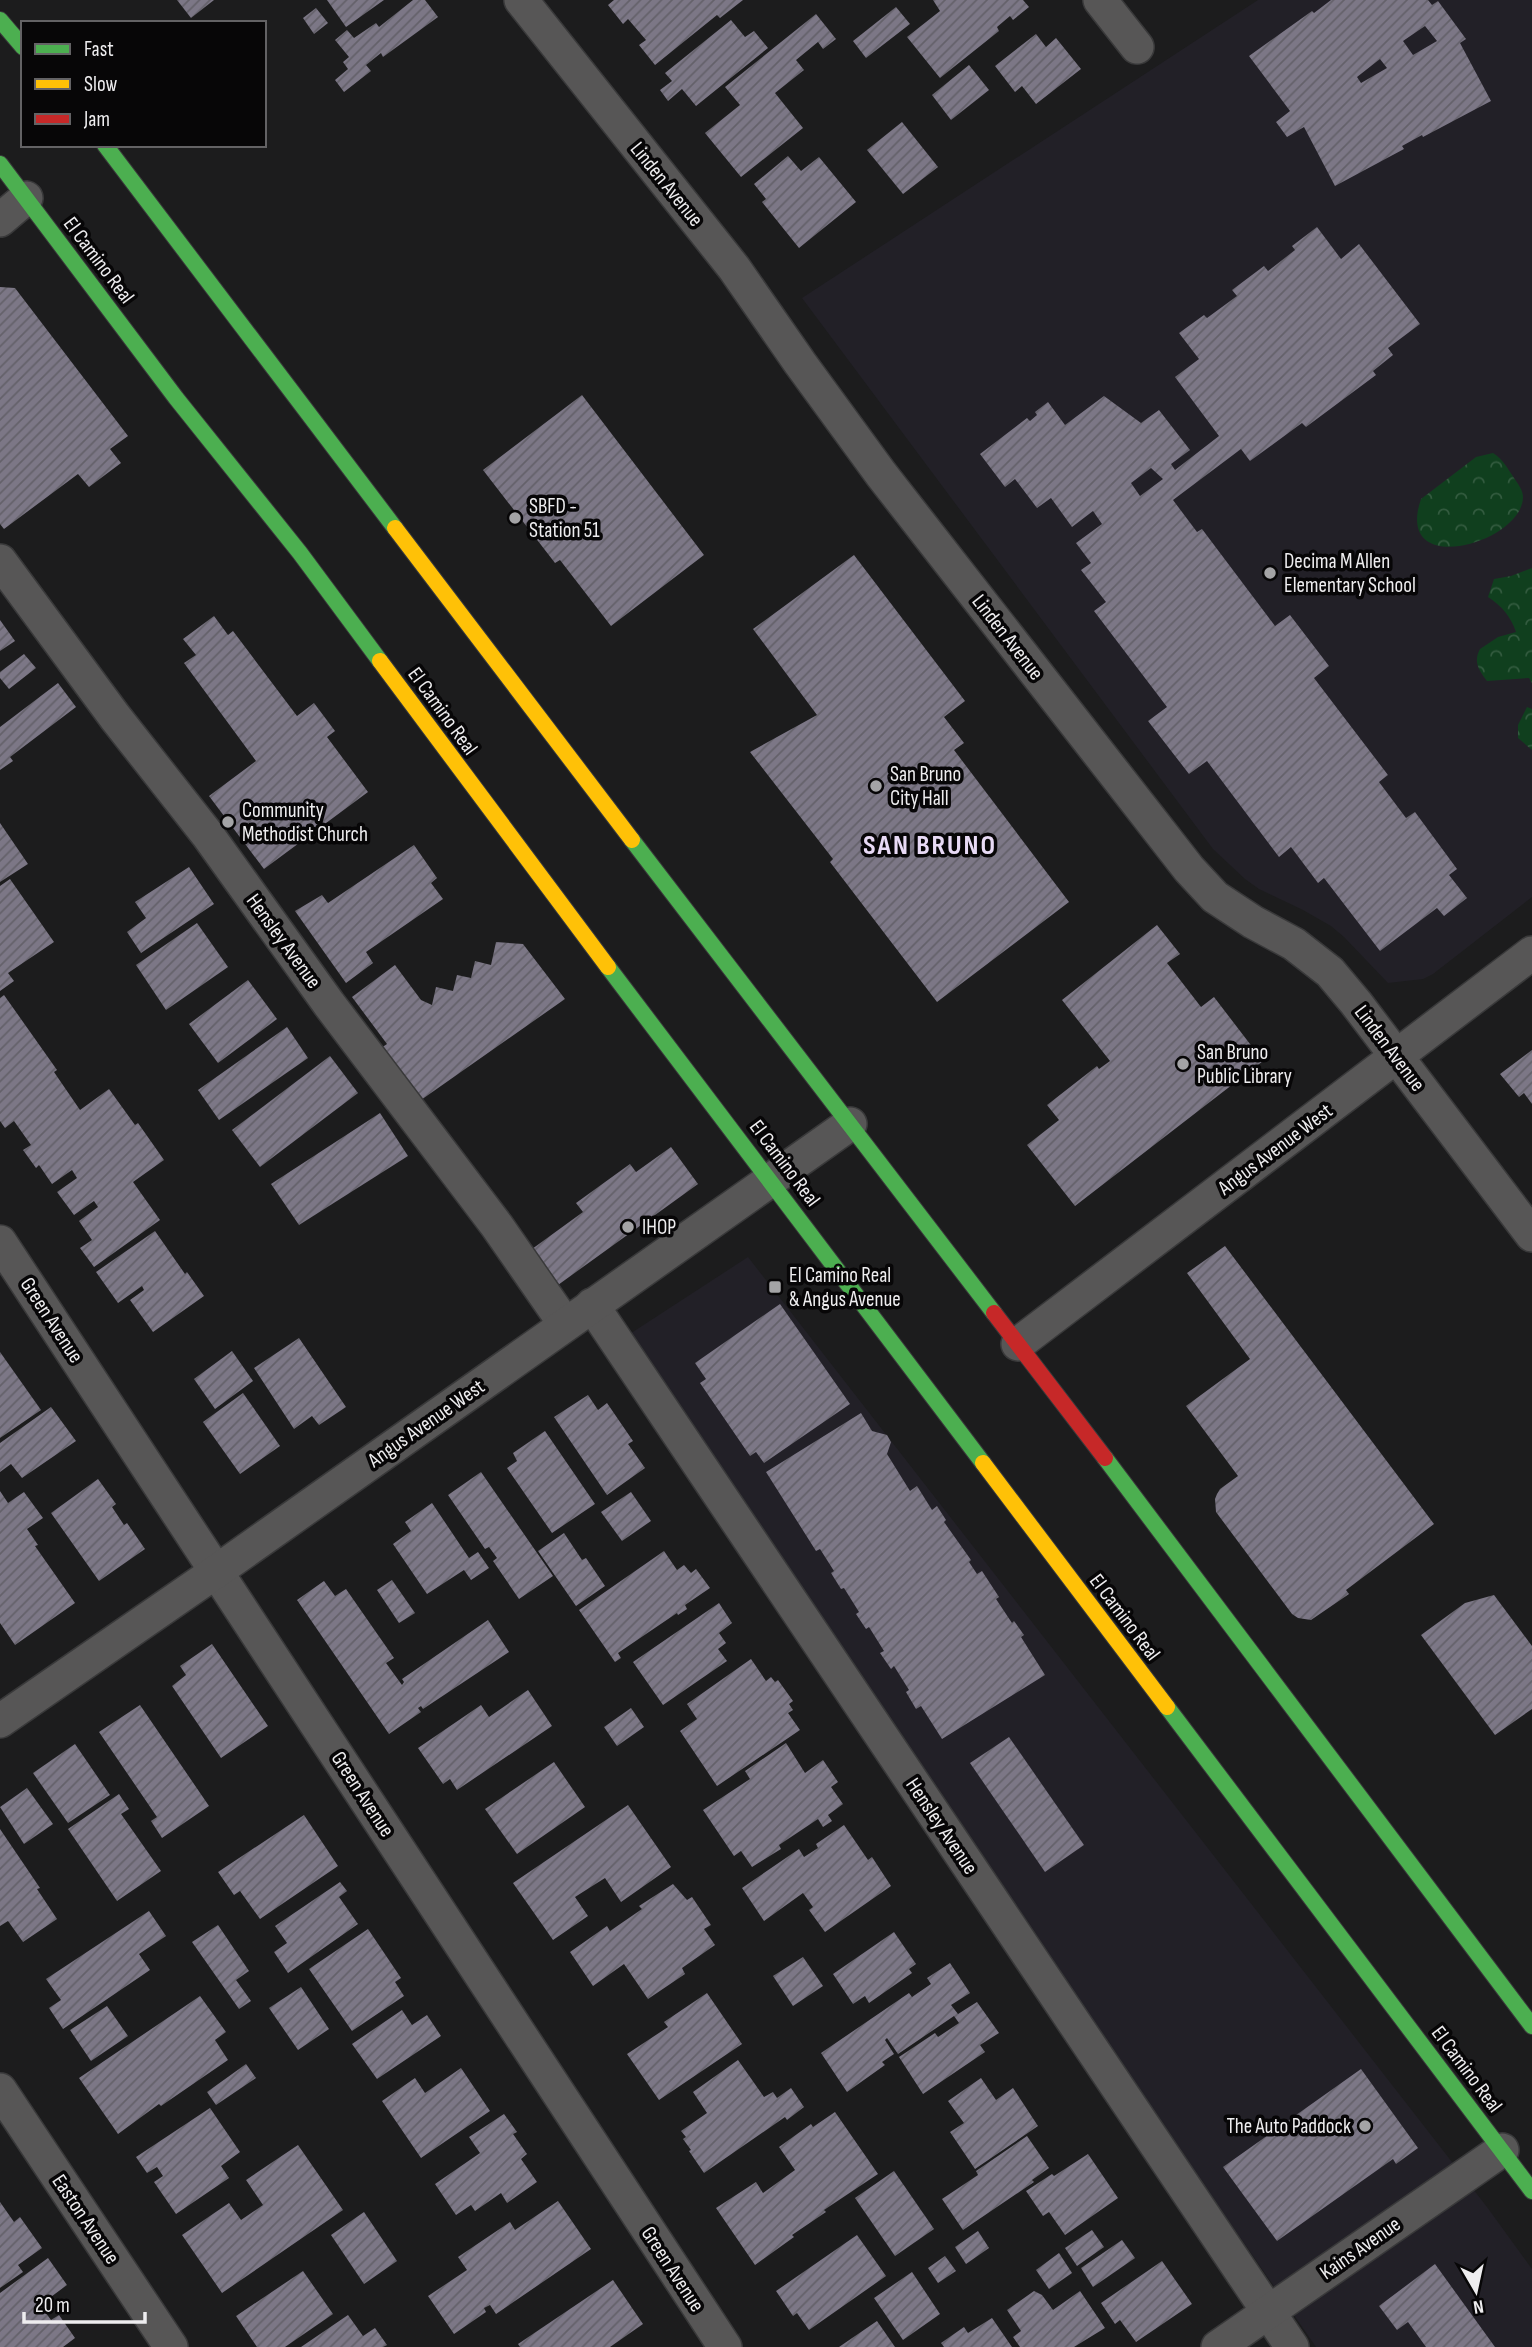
<svg xmlns="http://www.w3.org/2000/svg" width="1532" height="2347" font-family="'Sofia Sans Condensed',sans-serif">
	<style>
		.built { fill: #222027 }
		.park { fill: url(#park-crowns) }
		.building { fill: url(#building-hatch); fill-rule: evenodd }
		.lines { fill: none; stroke-linecap: round; stroke-linejoin: round }
		.street-casing { stroke: #39393a; stroke-width: 36 }
		.fast-casing { stroke: #39393a; stroke-width: 18 }
		.slow-casing { stroke: #39393a; stroke-width: 18 }
		.jam-casing { stroke: #39393a; stroke-width: 18 }
		.street { stroke: #575656; stroke-width: 33 }
		.fast { stroke: #4caf50; stroke-width: 16 }
		.slow { stroke: #ffc107; stroke-width: 16 }
		.jam { stroke: #c62828; stroke-width: 16 }
		.poi-dot { fill: #a4a4a6; stroke: #070607; stroke-width: 2.5 }
		.labels { text-anchor: middle; stroke-width: 7; stroke-linejoin: round; paint-order: stroke }
		.street-label { font-size: 21px; fill: #eeedef; stroke: #070607 }
		.poi-label { font-size: 21px; fill: #eeedef; stroke: #070607; text-anchor: start }
		.district-label { font-size: 28px; font-weight: bold; letter-spacing: 2px; fill: #e8daf5; stroke: #070607 }
	</style>
	<defs>
		<pattern id="park-crowns" width="20" height="18" patternUnits="userSpaceOnUse" patternTransform="scale(1.75)"><rect width="20" height="18" fill="#103f1e"/><path d="M2 6a3 3 0 1 1 6 0M12 15a3 3 0 1 1 6 0" fill="none" stroke="#335b3f"/></pattern>
		<pattern id="building-hatch" width="6" height="6" patternUnits="userSpaceOnUse" patternTransform="scale(1.75)"><rect width="6" height="6" fill="#7c7786"/><path d="M-1 1l2-2M0 6l6-6M5 7l2-2" fill="none" stroke="#64616a"/></pattern>
	</defs>
	<rect width="100%" height="100%" fill="#1c1c1d"/>
	<g class="built">
		<polygon points="1258,0 1532,0 1532,897 1433,974 1423,979 1388,983 1344,937 1331,926 1303,910 1259,889 1245,879 1213,849 802,298"/>
		<polygon points="748,1257 1487,2207 1532,2269 1532,2347 1316,2347 619,1341"/>
	</g>
	<g class="park">
		<path d="M1493 453C1503 459 1508 469 1514 478 1518 484 1523 490 1523 497 1523 543 1393 580 1421 499L1476 457Z"/>
		<path d="M1532 568V683L1529 678 1487 681C1479 670 1473 662 1480 649L1498 637 1516 632C1511 617 1502 606 1488 597L1494 579 1511 576Z"/>
		<polygon points="1527,707 1532,709 1532,750 1518,738 1518,725"/>
	</g>
	<g class="building">
		<polygon points="177,0 214,0 191,18"/>
		<polygon points="327,0 384,0 346,27"/>
		<polygon points="413,0 425,0 438,17 383,57 381,53 366,65 371,71 344,92 335,80 348,69 343,62 349,57 335,40 347,30 354,38 376,23 379,27"/>
		<polygon points="614,0 743,0 720,18 717,15 655,65 639,45 646,40 628,19 623,24 608,5"/>
		<polygon points="933,0 1023,0 1029,7 1013,20 1010,16 997,27 999,31 940,78 907,37 940,11"/>
		<path d="M1331 0H1428L1432 5 1438 1 1466 39 1460 43 1491 101 1423 137 1422 135 1402 146 1404 149 1335 186 1304 127 1287 137 1276 122 1290 111 1249 56 1312 11 1314 13ZM1425 26 1437 41 1413 55 1403 41ZM1380 59 1387 68 1361 83 1357 77Z"/>
		<polygon points="896,7 910,24 866,58 853,41"/>
		<polygon points="316,8 328,23 314,34 303,18"/>
		<polygon points="816,14 836,39 823,49 818,42 796,60 804,70 775,93 803,128 741,177 705,133 740,105 725,87"/>
		<polygon points="731,20 745,37 754,31 768,48 696,106 682,89 668,101 660,90 672,81 665,73"/>
		<polygon points="1036,34 1046,47 1056,38 1081,69 1036,104 1022,86 1015,92 995,66"/>
		<polygon points="969,65 989,90 951,120 932,95"/>
		<polygon points="902,122 938,167 903,194 867,150"/>
		<polygon points="788,156 801,171 819,157 856,202 799,248 762,202 766,199 754,184"/>
		<path d="M1317 227 1341 259 1359 244 1420 324 1388 348 1393 355 1373 371 1376 375 1306 427 1302 423 1250 461 1241 449 1173 500 1197 532 1202 529 1275 626 1290 615 1329 666 1314 678 1388 775 1379 782 1406 818 1415 812 1457 869 1449 875 1467 898 1444 916 1437 908 1380 951 1324 878 1318 883 1291 847 1279 857 1207 761 1189 774 1148 721 1167 707 1094 611 1106 602 1081 570 1091 563 1076 543 1102 524 1093 511 1072 527 1051 498 1037 508 1015 479 1005 487 980 454 1027 418 1030 421 1037 415 1035 412 1048 402 1065 425 1104 396 1141 423 1159 410 1190 450 1171 464 1175 470 1219 436 1175 377 1199 359 1179 333 1204 315 1207 318 1237 296 1232 290 1264 266 1268 271 1295 250 1292 246ZM1151 468 1163 479 1140 496 1131 483Z"/>
		<polygon points="0,287 15,288 128,436 110,449 121,463 89,487 78,474 4,529 0,524"/>
		<polygon points="582,395 704,555 611,626 560,560 555,563 483,470"/>
		<polygon points="854,555 965,701 944,717 964,743 954,750 1069,902 937,1002 830,862 833,859 750,752 817,715 753,629"/>
		<polygon points="214,616 228,635 233,631 297,716 314,703 335,731 327,737 368,792 264,869 209,796 256,761 184,663 196,655 183,639"/>
		<polygon points="0,620 15,641 0,651"/>
		<polygon points="24,654 36,668 9,689 0,678 0,672"/>
		<polygon points="58,683 76,707 10,757 13,761 0,770 0,727"/>
		<polygon points="0,823 28,864 0,882"/>
		<polygon points="414,845 437,878 431,883 443,899 366,952 373,963 346,983 295,911 322,895 328,903"/>
		<polygon points="189,867 214,904 141,953 127,932 146,918 135,902"/>
		<polygon points="10,879 54,942 8,973 14,981 0,991 0,886"/>
		<polygon points="197,923 228,967 166,1010 136,965"/>
		<polygon points="1157,925 1180,954 1167,963 1201,1007 1214,997 1263,1061 1075,1206 1027,1145 1059,1120 1047,1105 1097,1066 1099,1069 1110,1061 1062,1000"/>
		<polygon points="496,942 523,944 565,999 421,1100 381,1048 387,1044 352,997 395,965 421,1000 432,1005 436,987 453,991 457,975 471,978 475,961 491,965"/>
		<polygon points="248,980 277,1019 218,1063 189,1024"/>
		<polygon points="4,995 57,1070 54,1072 80,1110 109,1089 135,1125 138,1123 164,1160 133,1182 160,1220 94,1267 80,1248 92,1240 79,1221 98,1207 94,1201 74,1215 57,1192 77,1178 72,1170 52,1184 39,1165 36,1168 23,1150 31,1145 14,1121 5,1128 0,1121 0,998"/>
		<polygon points="287,1027 308,1058 219,1120 198,1090"/>
		<polygon points="1532,1050 1532,1104 1524,1093 1519,1097 1500,1074"/>
		<polygon points="330,1056 358,1093 260,1167 232,1130"/>
		<polygon points="380,1113 408,1156 299,1225 271,1184"/>
		<polygon points="671,1147 698,1184 558,1285 532,1249 583,1212 576,1203 630,1164 636,1172"/>
		<polygon points="155,1231 185,1274 187,1272 204,1296 153,1332 130,1300 144,1290 142,1286 118,1303 96,1272"/>
		<polygon points="1225,1246 1434,1524 1346,1590 1349,1594 1311,1620 1298,1618 1292,1614 1216,1512 1215,1499 1217,1494 1220,1489 1238,1476 1186,1406 1250,1359 1187,1273"/>
		<polygon points="780,1304 850,1404 764,1463 756,1452 750,1456 700,1383 706,1379 695,1363"/>
		<polygon points="299,1338 346,1407 319,1425 312,1416 294,1429 254,1368"/>
		<polygon points="232,1351 253,1381 215,1409 194,1379"/>
		<polygon points="0,1352 41,1410 0,1438"/>
		<polygon points="243,1393 280,1446 240,1474 203,1422"/>
		<polygon points="588,1395 598,1410 607,1403 633,1441 628,1444 645,1468 607,1495 554,1417"/>
		<polygon points="51,1407 76,1441 22,1478 11,1464 0,1472 0,1443"/>
		<polygon points="861,1413 872,1431 887,1435 891,1442 887,1454 910,1491 917,1486 932,1510 937,1506 946,1520 944,1522 971,1560 969,1562 977,1574 982,1571 999,1597 996,1599 1012,1623 1014,1621 1024,1635 1021,1637 1045,1675 942,1739 921,1706 916,1709 906,1692 909,1690 894,1666 891,1669 880,1653 884,1651 869,1627 866,1629 856,1614 859,1612 844,1588 841,1589 831,1573 834,1571 820,1549 816,1551 766,1472"/>
		<polygon points="545,1431 595,1504 552,1533 507,1468 517,1461 513,1453"/>
		<polygon points="481,1472 553,1576 519,1599 493,1561 497,1558 489,1547 485,1549 448,1495"/>
		<polygon points="98,1479 116,1504 112,1507 124,1525 127,1523 145,1549 99,1581 51,1513"/>
		<polygon points="0,1491 8,1503 24,1492 43,1518 27,1529 38,1545 35,1546 75,1603 15,1645 0,1623"/>
		<polygon points="631,1492 651,1521 622,1541 601,1512"/>
		<polygon points="432,1503 469,1558 478,1552 489,1568 471,1580 464,1570 427,1594 393,1544 411,1531 405,1522"/>
		<polygon points="564,1533 582,1560 586,1558 605,1586 576,1606 538,1551"/>
		<polygon points="664,1551 677,1570 684,1565 691,1573 696,1569 710,1588 685,1605 687,1609 678,1615 677,1613 618,1653 621,1658 615,1662 579,1610"/>
		<polygon points="392,1580 415,1613 399,1623 377,1590"/>
		<polygon points="324,1581 335,1596 346,1589 394,1658 386,1663 402,1685 404,1682 402,1679 488,1620 509,1652 423,1709 421,1706 418,1708 421,1712 389,1734 297,1600"/>
		<polygon points="1494,1595 1532,1646 1532,1709 1495,1735 1421,1635 1465,1603"/>
		<polygon points="719,1603 732,1623 719,1633 726,1643 718,1649 727,1661 663,1705 633,1662"/>
		<polygon points="212,1644 268,1726 221,1758 172,1686 186,1675 180,1666"/>
		<polygon points="751,1659 766,1681 771,1677 775,1682 778,1680 793,1701 789,1704 793,1710 788,1713 800,1730 717,1786 680,1731 697,1719 687,1704"/>
		<polygon points="528,1690 552,1726 457,1790 450,1779 443,1784 418,1748 481,1705 489,1717"/>
		<polygon points="140,1705 209,1806 162,1838 151,1821 157,1817 99,1732"/>
		<polygon points="631,1708 644,1727 617,1746 604,1727"/>
		<polygon points="1009,1737 1084,1845 1045,1872 970,1763"/>
		<polygon points="786,1743 805,1773 823,1760 838,1782 831,1787 843,1804 828,1815 832,1821 823,1827 818,1819 779,1845 781,1849 752,1867 741,1851 734,1856 703,1810 750,1779 745,1771"/>
		<polygon points="75,1744 110,1795 68,1823 33,1773"/>
		<polygon points="554,1762 585,1807 517,1854 485,1809"/>
		<polygon points="27,1788 53,1824 24,1844 0,1807"/>
		<polygon points="119,1794 129,1809 121,1814 161,1871 117,1901 68,1829"/>
		<polygon points="628,1805 671,1867 621,1902 605,1878 575,1897 588,1916 553,1940 513,1883"/>
		<polygon points="304,1815 338,1866 260,1919 240,1891 234,1895 218,1872"/>
		<polygon points="844,1825 868,1860 872,1857 891,1886 825,1932 809,1910 813,1907 803,1893 764,1921 742,1888 799,1849 804,1857 818,1848 816,1844"/>
		<polygon points="0,1829 40,1888 37,1889 57,1919 23,1942 8,1921 0,1926"/>
		<polygon points="340,1882 347,1891 339,1897 358,1924 288,1973 274,1952 287,1943 275,1926"/>
		<polygon points="673,1884 687,1900 692,1897 711,1925 704,1929 715,1945 682,1968 685,1974 648,1999 624,1964 593,1986 570,1952 607,1926 610,1931 642,1909 639,1906"/>
		<polygon points="149,1911 166,1936 139,1954 150,1970 63,2029 49,2008 61,2000 46,1979"/>
		<polygon points="218,1925 249,1971 236,1980 251,2001 239,2009 192,1942"/>
		<polygon points="368,1929 401,1978 395,1982 404,1996 352,2031 309,1969"/>
		<polygon points="894,1932 916,1964 909,1969 912,1973 869,2003 865,1996 853,2004 833,1974"/>
		<polygon points="803,1957 823,1986 793,2006 773,1976"/>
		<polygon points="950,1963 970,1993 951,2005 958,2014 977,2002 999,2033 980,2045 985,2052 923,2094 899,2057 935,2033 938,2037 959,2023 954,2016 898,2054 887,2038 885,2040 894,2054 882,2062 885,2065 847,2092 821,2053 909,1993 912,1997 931,1984 927,1978"/>
		<polygon points="301,1987 329,2029 298,2050 269,2008"/>
		<polygon points="707,1993 742,2044 659,2100 627,2054 668,2027 664,2022"/>
		<polygon points="200,1996 226,2032 215,2040 228,2060 161,2106 159,2104 118,2134 79,2078"/>
		<polygon points="107,2006 128,2036 91,2061 70,2030"/>
		<polygon points="402,2010 412,2025 427,2015 441,2036 377,2079 352,2044"/>
		<polygon points="738,2060 764,2097 773,2092 777,2098 791,2088 804,2107 787,2120 785,2117 704,2173 689,2151 691,2150 683,2139 686,2137 681,2131 707,2113 693,2092"/>
		<polygon points="246,2064 256,2078 216,2105 207,2092"/>
		<polygon points="461,2068 490,2111 421,2158 382,2101 415,2078 425,2093"/>
		<polygon points="1361,2069 1418,2148 1396,2164 1393,2159 1277,2241 1223,2167"/>
		<polygon points="981,2078 996,2100 1013,2088 1038,2126 975,2169 950,2132 964,2123 948,2101"/>
		<polygon points="210,2108 240,2152 221,2166 229,2178 176,2214 154,2182 163,2176 157,2167 147,2173 136,2157"/>
		<polygon points="835,2112 878,2174 824,2210 826,2212 792,2235 794,2237 755,2265 716,2208 756,2182 763,2193 795,2170 779,2147 811,2124 813,2127"/>
		<polygon points="504,2114 517,2132 513,2134 527,2154 521,2159 537,2182 507,2203 501,2193 475,2211 471,2205 456,2215 435,2184 480,2153 469,2137"/>
		<polygon points="1027,2136 1049,2168 1032,2180 1034,2182 963,2230 942,2199 978,2175 976,2171"/>
		<polygon points="298,2145 343,2210 222,2293 182,2235 229,2203 241,2220 263,2205 246,2180"/>
		<polygon points="1088,2154 1118,2198 1065,2235 1049,2212 1043,2216 1026,2191 1052,2174 1054,2176"/>
		<polygon points="894,2171 934,2229 895,2256 855,2198"/>
		<polygon points="558,2201 591,2249 496,2314 490,2305 484,2308 486,2312 454,2334 428,2296 467,2270 458,2257 510,2222 515,2230"/>
		<polygon points="0,2202 14,2222 20,2217 42,2248 18,2265 23,2272 0,2288"/>
		<polygon points="364,2212 397,2261 364,2284 331,2235"/>
		<polygon points="1092,2230 1104,2247 1077,2266 1065,2248"/>
		<polygon points="978,2231 989,2248 966,2264 955,2247"/>
		<polygon points="857,2235 886,2276 809,2330 797,2313 793,2316 776,2291"/>
		<polygon points="1122,2240 1135,2258 1093,2287 1081,2268"/>
		<polygon points="1059,2253 1072,2273 1049,2289 1036,2270"/>
		<polygon points="945,2256 956,2271 938,2283 928,2268"/>
		<polygon points="48,2258 67,2285 40,2305 51,2320 59,2315 75,2338 63,2347 0,2347 0,2293"/>
		<polygon points="1162,2261 1192,2304 1136,2342 1120,2320 1115,2324 1101,2303"/>
		<polygon points="1435,2264 1495,2347 1426,2347 1408,2322 1397,2330 1379,2306"/>
		<polygon points="303,2271 333,2314 285,2347 257,2347 236,2316"/>
		<polygon points="912,2272 940,2314 903,2340 874,2298"/>
		<polygon points="613,2280 643,2324 610,2347 520,2347 518,2344"/>
		<polygon points="1034,2291 1042,2295 1053,2310 1080,2291 1105,2328 1074,2347 1020,2347 1013,2337 1021,2331 1007,2310"/>
		<polygon points="348,2315 363,2336 375,2328 387,2345 383,2347 301,2347"/>
		<polygon points="992,2318 1012,2347 944,2347 941,2343 964,2327 968,2333"/>
		<polygon points="877,2321 895,2347 839,2347"/>
	</g>
	<g class="lines">
		<defs>
			<g id="street">
				<polyline points="521,0 734,268 800,363 881,474 1189,869 1215,897 1253,922 1294,944 1330,972 1356,1003 1532,1235"/>
				<polyline points="1100,0 1137,47"/>
				<polyline points="0,220 26,198"/>
				<polyline points="0,561 115,717 207,834 329,1004 497,1226 565,1324"/>
				<polyline points="0,1242 725,2347"/>
				<polyline points="592,1305 1292,2347"/>
				<polyline points="1018,1344 1532,953"/>
				<polyline points="0,1721 217,1571 850,1124"/>
				<polyline points="0,2090 171,2347"/>
				<polyline points="1218,2347 1502,2150"/>
			</g>
			<g id="fast">
				<polyline points="0,20 23,47"/>
				<polyline points="105,145 395,528"/>
				<polyline points="0,164 176,398 300,553 380,661"/>
				<polyline points="632,840 994,1313"/>
				<polyline points="608,967 983,1463"/>
				<polyline points="1105,1458 1532,2026"/>
				<polyline points="1167,1707 1532,2191"/>
			</g>
			<g id="slow">
				<polyline points="395,528 632,840"/>
				<polyline points="380,661 608,967"/>
				<polyline points="983,1463 1167,1707"/>
			</g>
			<polyline id="jam" points="994,1313 1105,1458"/>
		</defs>
		<use href="#street" class="street-casing"/>
		<use href="#fast" class="fast-casing"/>
		<use href="#slow" class="slow-casing"/>
		<use href="#jam" class="jam-casing"/>
		<use href="#street" class="street"/>
		<use href="#fast" class="fast"/>
		<use href="#slow" class="slow"/>
		<use href="#jam" class="jam"/>
	</g>
	<g class="poi-dot">
		<circle cx="515" cy="518" r="7"/>
		<circle cx="1270" cy="573" r="7"/>
		<circle cx="876" cy="786" r="7"/>
		<circle cx="228" cy="822" r="7"/>
		<circle cx="1183" cy="1064" r="7"/>
		<circle cx="628" cy="1227" r="7"/>
		<rect x="768" y="1280" width="14" height="14" rx="3.5"/>
		<circle cx="1365" cy="2126" r="7"/>
	</g>
	<g class="labels">
		<g class="street-label">
			<text transform="translate(667 184) rotate(51)" y="7">Linden Avenue</text>
			<text transform="translate(99 260) rotate(53)" y="7">El Camino Real</text>
			<text transform="translate(1008 637) rotate(52)" y="7">Linden Avenue</text>
			<text transform="translate(443 711) rotate(54)" y="7">El Camino Real</text>
			<text transform="translate(284 941) rotate(54)" y="7">Hensley Avenue</text>
			<text transform="translate(1390 1048) rotate(53)" y="7">Linden Avenue</text>
			<text transform="translate(1275 1149) rotate(-37)" y="7">Angus Avenue West</text>
			<text transform="translate(785 1163) rotate(53)" y="7">El Camino Real</text>
			<text transform="translate(52 1320) rotate(57)" y="7">Green Avenue</text>
			<text transform="translate(426 1423) rotate(-35)" y="7">Angus Avenue West</text>
			<text transform="translate(1125 1617) rotate(53)" y="7">El Camino Real</text>
			<text transform="translate(363 1794) rotate(57)" y="7">Green Avenue</text>
			<text transform="translate(942 1826) rotate(56)" y="7">Hensley Avenue</text>
			<text transform="translate(1467 2069) rotate(53)" y="7">El Camino Real</text>
			<text transform="translate(86 2219) rotate(56)" y="7">Easton Avenue</text>
			<text transform="translate(1360 2248) rotate(-35)" y="7">Kains Avenue</text>
			<text transform="translate(673 2269) rotate(57)" y="7">Green Avenue</text>
		</g>
		<g class="poi-label">
			<text x="529" y="513">SBFD -<tspan x="529" dy="24">Station 51</tspan></text>
			<text x="1284" y="568">Decima M Allen<tspan x="1284" dy="24">Elementary School</tspan></text>
			<text x="890" y="781">San Bruno<tspan x="890" dy="24">City Hall</tspan></text>
			<text x="242" y="817">Community<tspan x="242" dy="24">Methodist Church</tspan></text>
			<text x="1197" y="1059">San Bruno<tspan x="1197" dy="24">Public Library</tspan></text>
			<text x="642" y="1234">IHOP</text>
			<text x="789" y="1282">El Camino Real<tspan x="789" dy="24">&amp; Angus Avenue</tspan></text>
			<text x="1351" y="2133" text-anchor="end">The Auto Paddock</text>
		</g>
		<g class="district-label">
			<text x="930" y="854">SAN BRUNO</text>
		</g>
	</g>
	<rect x="21" y="21" width="245" height="126" fill="#070607" stroke="#636264" stroke-width="2"/>
	<rect x="35" y="44" width="35" height="10" fill="#4caf50" stroke="#636264" stroke-width="2"/>
	<text x="84" y="56" font-size="21" fill="#eeedef">Fast</text>
	<rect x="35" y="79" width="35" height="10" fill="#ffc107" stroke="#636264" stroke-width="2"/>
	<text x="84" y="91" font-size="21" fill="#eeedef">Slow</text>
	<rect x="35" y="114" width="35" height="10" fill="#c62828" stroke="#636264" stroke-width="2"/>
	<text x="84" y="126" font-size="21" fill="#eeedef">Jam</text>
	<g transform="translate(1476 2291) rotate(171)" stroke="#070607" stroke-width="5" paint-order="stroke">
	<path d="M0-5L12 26L0 18L-12 26Z" fill="#eeedef"/>
	<text y="-10" font-size="19" font-weight="bold" text-anchor="middle" fill="#eeedef">N</text>
	</g>
	<path d="M24 2312v10h121v-10" fill="none" stroke="#eeedef" stroke-width="3.5"/>
	<text x="35" y="2312" font-size="21" fill="#eeedef" stroke="#070607" stroke-width="5" paint-order="stroke">20 m</text>
</svg>
